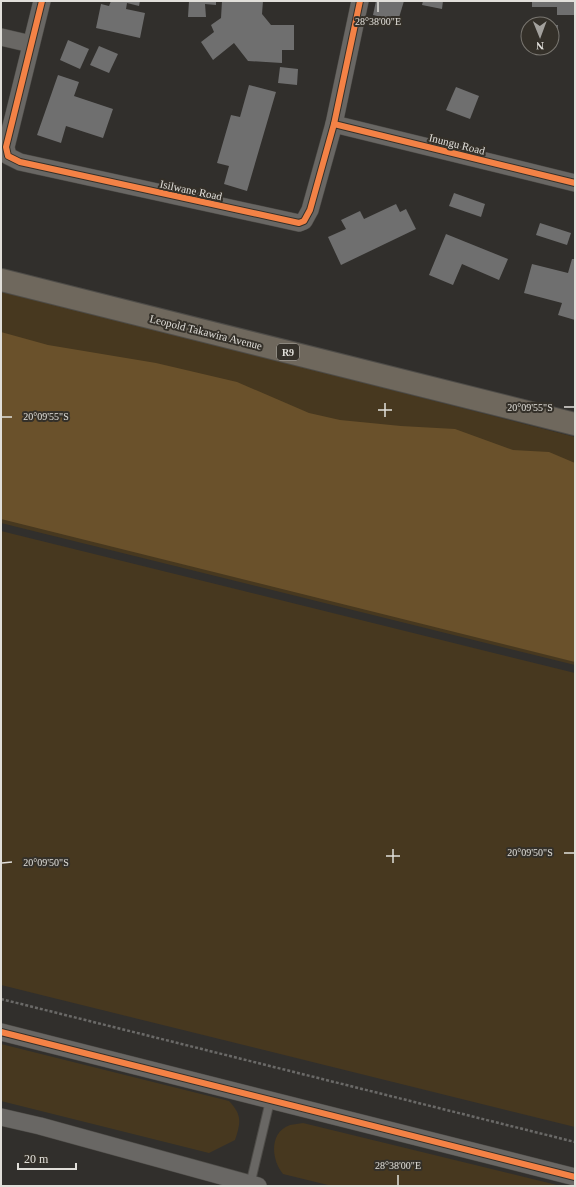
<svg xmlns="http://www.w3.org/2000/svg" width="576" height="1187" font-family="Georgia,serif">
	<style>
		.green { fill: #47381f }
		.forest { fill: #6a512b }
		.building { fill: #6f6f6f }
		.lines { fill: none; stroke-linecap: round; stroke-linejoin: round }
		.lane-casing { stroke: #4e4c48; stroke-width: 10 }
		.street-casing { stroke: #4e4c48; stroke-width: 18 }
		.highway-casing { stroke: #4e4c48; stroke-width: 24 }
		.path { stroke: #6a6967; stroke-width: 2.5; stroke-dasharray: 3 2; stroke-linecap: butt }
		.lane { stroke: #696764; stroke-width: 8 }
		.street { stroke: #696764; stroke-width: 17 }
		.highway { stroke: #6f685d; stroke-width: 22 }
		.cycleway-casing { stroke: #343029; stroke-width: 8 }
		.cycleway { stroke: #f48246; stroke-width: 6 }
		.ticks { fill: none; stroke: #e1dfda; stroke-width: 1.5 }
		.labels { text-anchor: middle; stroke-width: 4; stroke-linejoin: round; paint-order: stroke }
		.shield { fill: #343029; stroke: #adaaa5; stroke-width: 1 }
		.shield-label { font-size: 10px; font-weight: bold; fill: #e1dfda }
		.street-label { font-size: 11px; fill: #e1dfda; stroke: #343029 }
		.ticks-label { font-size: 10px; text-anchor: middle; fill: #e1dfda; stroke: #343029; stroke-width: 4; stroke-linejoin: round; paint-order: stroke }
	</style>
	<rect width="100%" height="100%" fill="#312f2c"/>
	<g class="green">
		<polygon points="1,290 575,437 575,665 1,523"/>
		<polygon points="1,531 575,673 575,1127 1,985"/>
		<path d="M1 1044 229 1101C242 1115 241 1122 235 1140L209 1153 1 1101Z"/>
		<path d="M303 1123 561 1186H332L283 1174C271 1160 269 1132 290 1125 294 1124 299 1124 303 1123Z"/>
	</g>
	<polygon class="forest" points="1,332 48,345 156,363 237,382 309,413 340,420 401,426 455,429 513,450 549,452 575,463 575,662 1,519"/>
	<g class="building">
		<polygon points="111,1 140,1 139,6 127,3 126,9 145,13 140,38 96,28 101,4 109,6"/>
		<polygon points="189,1 216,1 216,5 205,4 206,17 188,17"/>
		<polygon points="222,1 263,1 262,14 271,25 294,25 294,50 282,50 282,63 248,61 234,43 213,60 201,42 214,32 211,25 221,18"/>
		<polygon points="376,1 404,1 398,21 373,15"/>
		<polygon points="423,1 443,1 442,9 422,5"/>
		<polygon points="532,1 575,1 575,15 557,15 557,7 532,7"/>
		<polygon points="552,25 558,25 557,45 552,44"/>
		<polygon points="68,40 89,49 80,69 60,60"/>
		<polygon points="99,46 118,54 109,73 90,65"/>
		<polygon points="280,67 298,69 297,85 278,83"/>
		<polygon points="58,75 79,82 74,96 113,109 103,138 66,126 61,143 37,135"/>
		<polygon points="249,85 276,92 247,191 224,184 229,166 217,163 231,115 240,117"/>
		<polygon points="456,87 479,96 470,119 446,110"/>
		<polygon points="454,193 485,204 481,217 449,206"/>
		<polygon points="396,204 400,212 406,209 416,229 341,265 328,237 346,229 341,220 360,211 364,219"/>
		<polygon points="540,223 571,233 567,245 536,235"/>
		<polygon points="446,234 508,259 499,280 462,264 453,285 429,275"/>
		<polygon points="572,259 575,259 575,320 558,315 562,303 524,293 532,264 568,273"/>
	</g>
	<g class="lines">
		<defs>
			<polyline id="lane" points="250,1185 270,1101"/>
			<g id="street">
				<polyline points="42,1 6,147 8,156 20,162 299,223 304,221 310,210 334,124 360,1"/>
				<polyline points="1,37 31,44"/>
				<polyline points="334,124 575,183"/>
				<polyline points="1,1032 575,1177"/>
				<polyline points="1,1117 40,1126 258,1186"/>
			</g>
			<polyline id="highway" points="1,280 575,424"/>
		</defs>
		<use href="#lane" class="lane-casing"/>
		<use href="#street" class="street-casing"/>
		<use href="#highway" class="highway-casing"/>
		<polyline class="path" points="1,999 575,1142"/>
		<use href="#lane" class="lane"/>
		<use href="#street" class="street"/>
		<use href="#highway" class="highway"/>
		<defs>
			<g id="cycleway">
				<polyline points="42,1 6,147 8,156 20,162 299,223 304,221 310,210 334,124 360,1"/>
				<polyline points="334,124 575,183"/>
				<polyline points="1,1032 575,1177"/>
			</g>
		</defs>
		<use href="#cycleway" class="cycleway-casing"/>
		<use href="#cycleway" class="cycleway"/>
	</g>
	<path class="ticks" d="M378 2V12M385 403V417M564 407H574M378 410H392M2 417H12M393 849V863M564 853H574M386 856H400M2 863 12 862M398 1175V1185"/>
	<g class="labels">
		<rect class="shield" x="277" y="344" width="22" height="16" rx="3"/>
		<g class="shield-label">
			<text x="288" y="356">R9</text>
		</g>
		<g class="street-label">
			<text transform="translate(457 144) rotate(14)" y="4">Inungu Road</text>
			<text transform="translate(191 190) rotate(12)" y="4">Isilwane Road</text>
			<text transform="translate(206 332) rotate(14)" y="4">Leopold Takawira Avenue</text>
		</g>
	</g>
	<g class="ticks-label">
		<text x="378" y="25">28°38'00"E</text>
		<text x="530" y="411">20°09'55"S</text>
		<text x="46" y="420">20°09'55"S</text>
		<text x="530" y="856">20°09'50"S</text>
		<text x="46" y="866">20°09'50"S</text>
		<text x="398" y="1169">28°38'00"E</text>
	</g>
	<rect width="576" height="1187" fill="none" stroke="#e1dfda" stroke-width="4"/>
	<g transform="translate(540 36) rotate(179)"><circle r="19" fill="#343029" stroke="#797670"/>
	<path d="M0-3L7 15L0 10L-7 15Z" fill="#a3a19d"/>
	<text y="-6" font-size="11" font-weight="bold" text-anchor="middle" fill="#e1dfda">N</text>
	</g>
	<path d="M18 1163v6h58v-6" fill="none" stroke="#e1dfda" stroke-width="2"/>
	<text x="24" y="1163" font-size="12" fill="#e1dfda" stroke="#343029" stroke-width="3" paint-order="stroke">20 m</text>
</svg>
